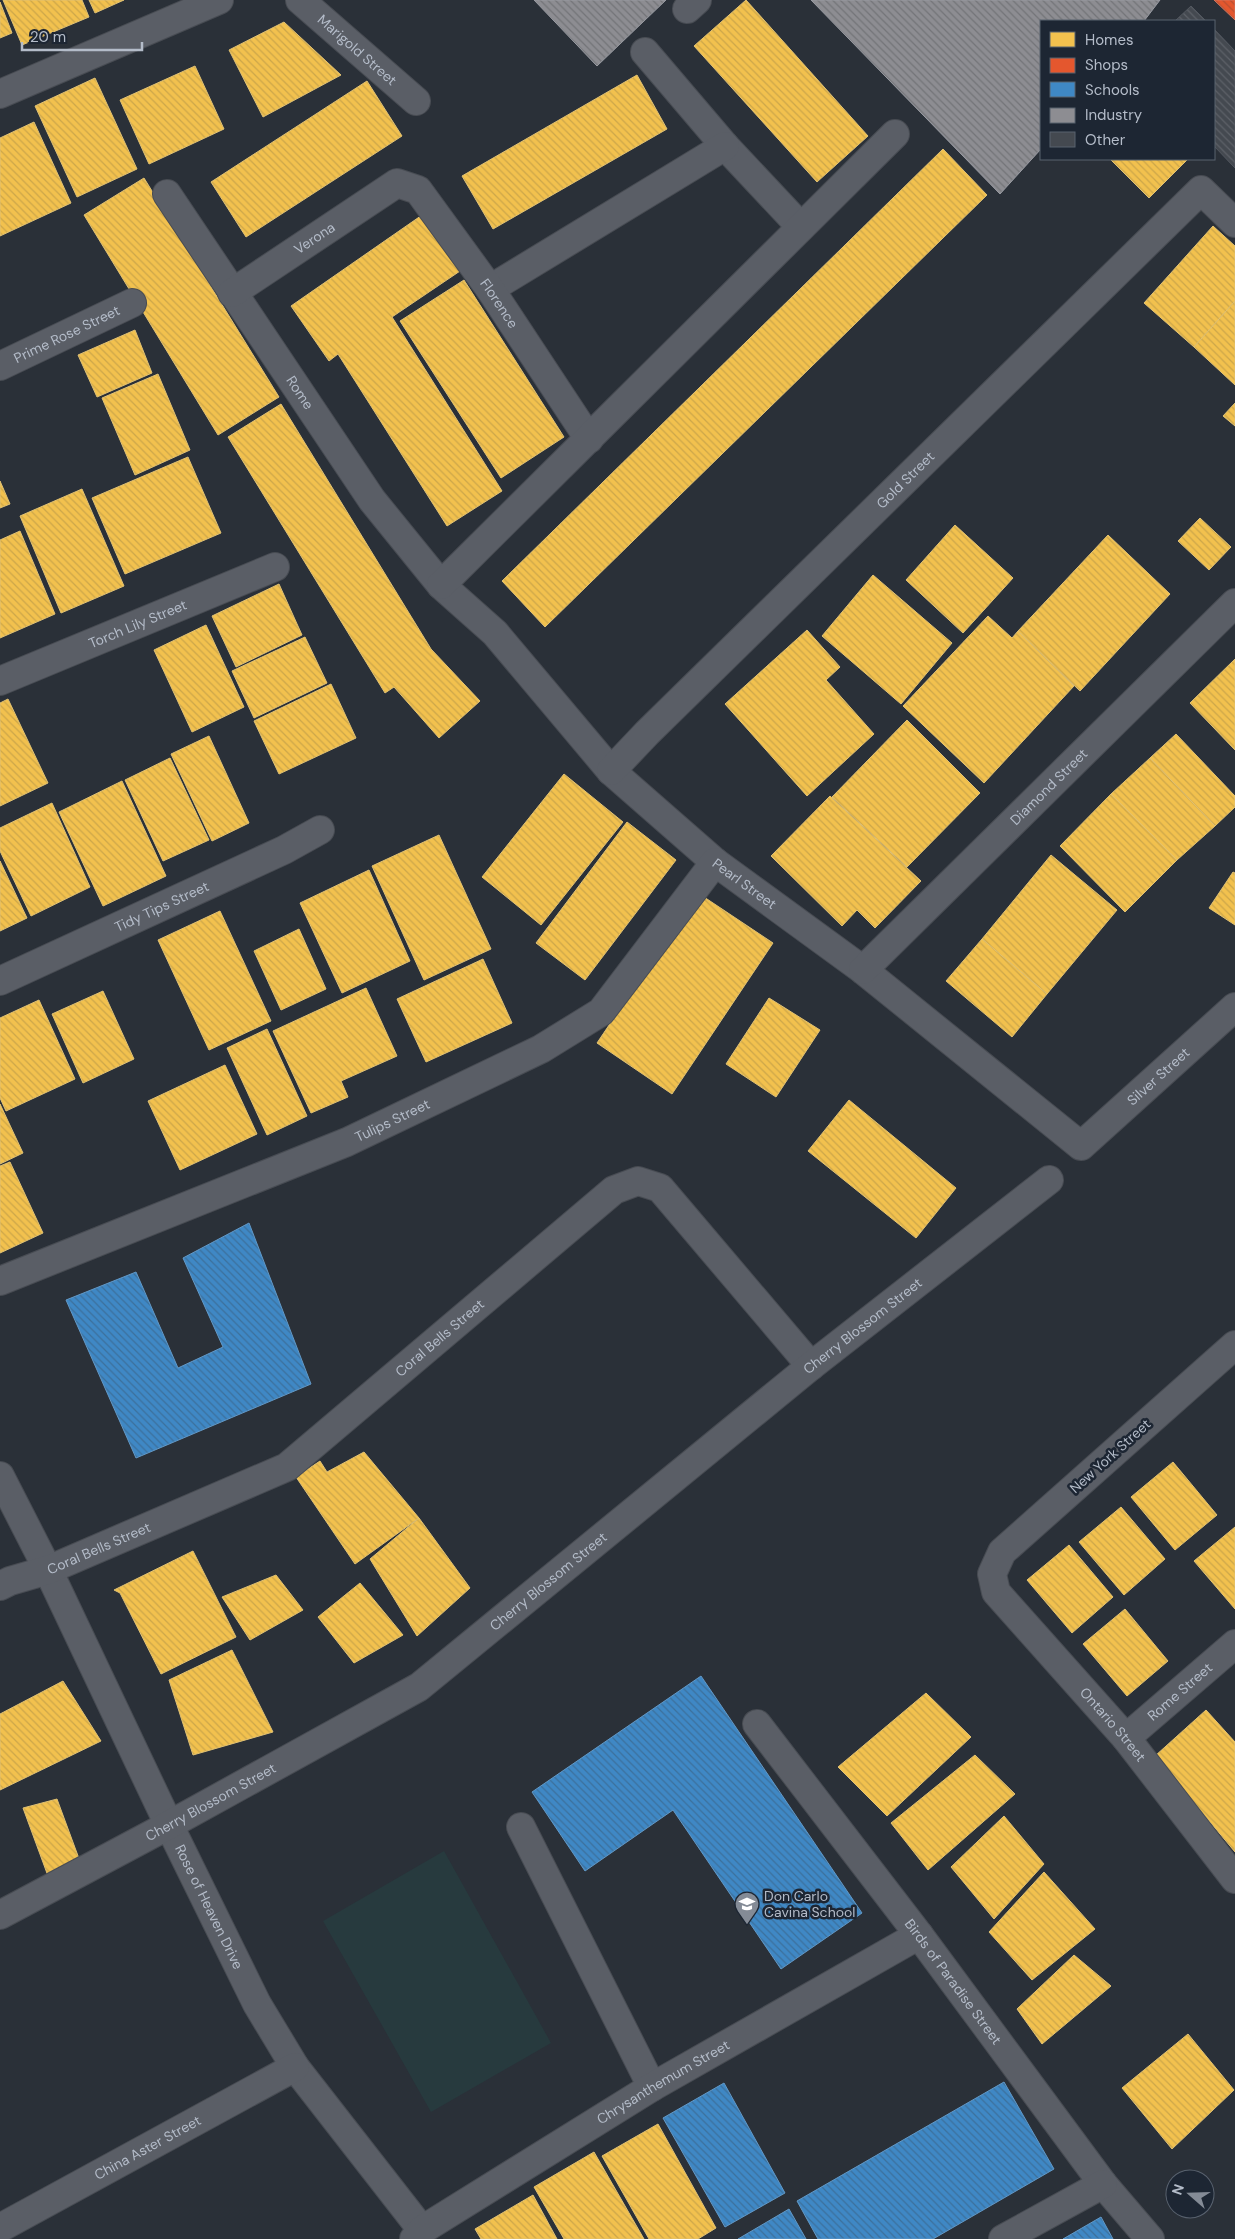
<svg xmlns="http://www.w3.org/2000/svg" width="1235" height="2239" font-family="'DM Sans',sans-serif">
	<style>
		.green { fill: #273a3e }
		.homes { fill: url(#homes-back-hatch); stroke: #dfc073 }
		.shops { fill: url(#shops-back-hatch); stroke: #d6755c }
		.schools { fill: url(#schools-back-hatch); stroke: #6298c6 }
		.industry { fill: url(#industry-back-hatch); stroke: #999ba2 }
		.building { fill: url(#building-back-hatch); stroke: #52575f }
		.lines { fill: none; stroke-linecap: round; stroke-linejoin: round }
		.minor-casing { stroke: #484c53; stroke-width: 30 }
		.minor { stroke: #5a5e66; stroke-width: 28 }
		.labels { text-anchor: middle; stroke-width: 5; stroke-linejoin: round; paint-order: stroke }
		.street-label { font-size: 14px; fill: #b4bcc9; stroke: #1d2633 }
		.poi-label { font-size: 14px; fill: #b4bcc9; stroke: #1d2633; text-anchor: start }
	</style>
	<defs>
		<pattern id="homes-back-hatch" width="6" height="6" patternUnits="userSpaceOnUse" patternTransform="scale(1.25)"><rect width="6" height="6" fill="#f2c14e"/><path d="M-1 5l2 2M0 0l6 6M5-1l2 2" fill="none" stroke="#cca64a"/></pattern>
		<pattern id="shops-back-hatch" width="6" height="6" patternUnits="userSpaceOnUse" patternTransform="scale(1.25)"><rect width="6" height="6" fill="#e4572e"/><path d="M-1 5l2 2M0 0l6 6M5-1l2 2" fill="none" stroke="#b84f32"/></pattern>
		<pattern id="schools-back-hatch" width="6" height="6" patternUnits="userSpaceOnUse" patternTransform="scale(1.25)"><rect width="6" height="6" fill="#3f88c5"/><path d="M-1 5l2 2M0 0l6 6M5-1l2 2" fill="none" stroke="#3c709c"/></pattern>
		<pattern id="industry-back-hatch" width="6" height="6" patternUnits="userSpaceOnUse" patternTransform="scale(1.25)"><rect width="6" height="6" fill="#8d8d92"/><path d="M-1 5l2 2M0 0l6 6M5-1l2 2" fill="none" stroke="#737478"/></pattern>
		<pattern id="building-back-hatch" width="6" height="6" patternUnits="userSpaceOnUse" patternTransform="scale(1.25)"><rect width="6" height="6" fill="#444950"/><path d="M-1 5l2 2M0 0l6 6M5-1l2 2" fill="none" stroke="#5d6168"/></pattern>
	</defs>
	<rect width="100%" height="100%" fill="#2a3038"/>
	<polygon class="green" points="444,1851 551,2043 431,2112 323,1921"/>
	<g class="homes">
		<polygon points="3,0 82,0 89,17 22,45"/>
		<polygon points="89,0 124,0 95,13"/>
		<polygon points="746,0 868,136 817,182 694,46"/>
		<polygon points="0,2 12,33 0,38"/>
		<polygon points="284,22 341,75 263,117 229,50"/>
		<polygon points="195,66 224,129 149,164 120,100"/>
		<polygon points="637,75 667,129 493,229 462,176"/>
		<polygon points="95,78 137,169 77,197 35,106"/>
		<polygon points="367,81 402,136 246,237 211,182"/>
		<polygon points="34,122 71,203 0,236 0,138"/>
		<polygon points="943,149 987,195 545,627 502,581"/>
		<polygon points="1110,159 1188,159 1149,198"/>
		<polygon points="144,178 279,397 218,435 84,215"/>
		<polygon points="425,213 463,269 392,317 502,491 447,526 338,354 329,361 291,306"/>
		<polygon points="1213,226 1235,246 1235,301 1194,347 1144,303"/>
		<polygon points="464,280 564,437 501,478 400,321"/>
		<polygon points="1235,301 1235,385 1194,347"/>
		<polygon points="135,330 152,373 97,397 78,355"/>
		<polygon points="158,374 190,450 135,475 102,398"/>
		<polygon points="1235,403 1235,426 1223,416"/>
		<polygon points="281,404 431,649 480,701 439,738 394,687 385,693 228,437"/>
		<polygon points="188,457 221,533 125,574 92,498"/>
		<polygon points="0,481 10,504 0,508"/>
		<polygon points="82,489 124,586 61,613 20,516"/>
		<polygon points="1200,518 1231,547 1209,570 1178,541"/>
		<polygon points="955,525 1013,578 963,633 906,580"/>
		<polygon points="20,531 55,614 0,638 0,540"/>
		<polygon points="1108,535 1170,594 1080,691 1018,631"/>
		<polygon points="873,575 952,643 901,704 822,636"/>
		<polygon points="279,584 302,635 236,667 212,616"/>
		<polygon points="988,616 1012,638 1018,631 1074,686 984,783 903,706"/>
		<polygon points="206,625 244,707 192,732 154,650"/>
		<polygon points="807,630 840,667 826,680 874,734 807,796 725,704"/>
		<polygon points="305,637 327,683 254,718 232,671"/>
		<polygon points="1235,659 1235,750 1190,703"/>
		<polygon points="331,684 356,738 279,774 254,721"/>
		<polygon points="8,699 48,783 0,806 0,703"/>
		<polygon points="907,720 980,793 907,867 832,797"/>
		<polygon points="1176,734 1235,796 1235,807 1215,826 1150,758"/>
		<polygon points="209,736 249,823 212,841 171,754"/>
		<polygon points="170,758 209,840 163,861 125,780"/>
		<polygon points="1150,758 1215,826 1177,860 1111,794"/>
		<polygon points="564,774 623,822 541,925 482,877"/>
		<polygon points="122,781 166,876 103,906 59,812"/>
		<polygon points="1111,794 1177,860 1125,912 1060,846"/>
		<polygon points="830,796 921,881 875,928 857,910 842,926 771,856"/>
		<polygon points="52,803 90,887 31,916 0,851 0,828"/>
		<polygon points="627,822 676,860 585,980 536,943"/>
		<polygon points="439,835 491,949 424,980 372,866"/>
		<polygon points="1051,855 1117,910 1047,994 982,939"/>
		<polygon points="0,861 27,918 0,931"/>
		<polygon points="369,870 410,961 342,993 300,903"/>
		<polygon points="1233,872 1235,873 1235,925 1209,908"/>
		<polygon points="698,893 773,943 672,1094 597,1043"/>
		<polygon points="220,911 271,1021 209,1050 158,940"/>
		<polygon points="299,929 326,989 281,1010 254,951"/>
		<polygon points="982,939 1047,994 1012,1037 946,981"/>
		<polygon points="483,959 512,1023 426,1062 397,999"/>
		<polygon points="366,988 397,1056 341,1081 348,1097 311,1113 273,1031"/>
		<polygon points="103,991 134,1059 83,1083 52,1014"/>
		<polygon points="769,998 820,1030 776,1097 726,1064"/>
		<polygon points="39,1000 75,1079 6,1111 0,1098 0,1018"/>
		<polygon points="267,1029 307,1116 267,1135 227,1048"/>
		<polygon points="225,1065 257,1134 180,1170 148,1101"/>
		<polygon points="849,1100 956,1188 916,1238 808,1151"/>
		<polygon points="0,1104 23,1153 0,1164"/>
		<polygon points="10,1162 43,1233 0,1253 0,1166"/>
		<polygon points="364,1452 419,1518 355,1564 296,1477 320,1461 327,1472"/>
		<polygon points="1173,1462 1217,1515 1175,1550 1131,1497"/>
		<polygon points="1121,1507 1165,1559 1124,1595 1079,1542"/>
		<polygon points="419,1518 470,1588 417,1636 370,1559"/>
		<polygon points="1235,1527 1235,1609 1194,1561"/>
		<polygon points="1069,1545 1113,1597 1072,1633 1027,1580"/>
		<polygon points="193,1551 236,1637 161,1674 120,1593 114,1590"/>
		<polygon points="276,1575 303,1610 250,1640 222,1597"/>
		<polygon points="360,1583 403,1635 354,1663 318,1617"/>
		<polygon points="1125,1609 1168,1661 1127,1696 1083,1644"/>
		<polygon points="232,1650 273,1732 193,1755 169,1680"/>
		<polygon points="63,1681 101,1741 0,1790 0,1714"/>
		<polygon points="926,1693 971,1737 887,1816 838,1767"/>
		<polygon points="1206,1710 1235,1742 1235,1852 1155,1756"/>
		<polygon points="975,1755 1015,1794 928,1870 891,1823"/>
		<polygon points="57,1799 81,1864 48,1876 23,1808"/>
		<polygon points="1004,1816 1044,1864 994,1919 951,1867"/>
		<polygon points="1044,1872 1095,1929 1032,1980 989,1932"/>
		<polygon points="1074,1955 1111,1986 1042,2044 1017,2009"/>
		<polygon points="1188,2034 1234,2090 1172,2149 1122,2088"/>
		<polygon points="658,2124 716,2228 698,2239 649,2239 602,2156"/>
		<polygon points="594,2152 644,2239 564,2239 534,2187"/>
		<polygon points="533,2195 557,2239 481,2239 475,2229"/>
	</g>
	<polygon class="shops" points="1214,0 1235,0 1235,20"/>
	<g class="schools">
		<polygon points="249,1223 311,1384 136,1458 66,1300 136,1272 178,1368 223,1347 183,1258"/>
		<polygon points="701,1676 862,1913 781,1969 673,1810 585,1871 532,1792"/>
		<polygon points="1004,2082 1054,2169 933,2239 818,2239 797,2201"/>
		<polygon points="724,2083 785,2193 725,2227 663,2118"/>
		<polygon points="789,2209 806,2239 738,2239"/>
		<polygon points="1101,2217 1113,2239 1063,2239"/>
	</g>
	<g class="industry">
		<polygon points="534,0 666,0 597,66"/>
		<polygon points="811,0 1160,0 1144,21 1041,21 1041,149 1000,194"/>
	</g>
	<g class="building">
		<polygon points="1191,6 1206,21 1175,21"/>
		<polygon points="1214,29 1235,51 1235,168 1214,146"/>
	</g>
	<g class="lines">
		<defs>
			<g id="minor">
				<path id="s1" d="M300 0 416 101"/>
				<polyline points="687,9 697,0"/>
				<polyline points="645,52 725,146 801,227"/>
				<polyline points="0,94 219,0"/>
				<path id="s2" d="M167 194 372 500 441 585 495 633 611 771 715 862 863 970 1081 1146 1235 1007"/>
				<polyline points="490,289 725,146"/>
				<path id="s3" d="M232 293 397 183 418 190 490 289 589 439"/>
				<path id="s4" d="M0 366 132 303"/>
				<polyline points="441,585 895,134"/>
				<path id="s5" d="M0 681 275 567"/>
				<path id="s6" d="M611 771 647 733 1201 190 1235 223"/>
				<path id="s7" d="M863 970 1235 603"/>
				<path id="s8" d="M0 981 284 850 320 830"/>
				<path id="s9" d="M0 1281 347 1142 541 1049 601 1012 715 862"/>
				<path id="s10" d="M1235 1345 1002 1552 992 1574 996 1592 1126 1738 1235 1879"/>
				<path id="s11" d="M0 1476 48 1570 169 1825 257 2004 295 2067 422 2230"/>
				<path id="s12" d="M0 1586 10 1581 48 1570 287 1467 614 1190 638 1181 660 1188 811 1366"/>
				<path id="s13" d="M757 1724 919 1935 1103 2184 1150 2239"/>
				<path id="s14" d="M1126 1738 1235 1644"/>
				<polyline points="521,1827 652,2087"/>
				<path id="s15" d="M0 1915 169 1825 419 1687 811 1366 1049 1180"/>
				<path id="s16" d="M0 2228 295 2067"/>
				<path id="s17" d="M414 2239 422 2230 652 2087 919 1935"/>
				<polyline points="1003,2239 1103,2184"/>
			</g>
		</defs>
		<use href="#minor" class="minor-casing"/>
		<use href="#minor" class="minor"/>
	</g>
	<defs>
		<symbol id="school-pin" viewBox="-11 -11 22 30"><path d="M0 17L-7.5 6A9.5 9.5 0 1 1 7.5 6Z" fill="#848b96" stroke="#1d2633"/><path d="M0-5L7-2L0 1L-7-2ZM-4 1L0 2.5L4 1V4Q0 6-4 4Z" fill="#fff"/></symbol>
	</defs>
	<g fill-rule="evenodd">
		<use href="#school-pin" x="733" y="1890" width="28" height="38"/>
	</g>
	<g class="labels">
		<g class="street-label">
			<text dy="5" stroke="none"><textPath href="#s1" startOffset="76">Marigold Street</textPath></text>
			<text dy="5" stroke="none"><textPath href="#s3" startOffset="99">Verona</textPath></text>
			<text dy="5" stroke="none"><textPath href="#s3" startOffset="360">Florence</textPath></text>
			<text dy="5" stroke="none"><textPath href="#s4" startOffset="74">Prime Rose Street</textPath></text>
			<text dy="5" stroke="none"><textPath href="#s2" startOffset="239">Rome</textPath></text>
			<text dy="5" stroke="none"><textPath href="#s6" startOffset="414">Gold Street</textPath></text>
			<text dy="5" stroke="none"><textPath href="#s5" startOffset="149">Torch Lily Street</textPath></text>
			<text dy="5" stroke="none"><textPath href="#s7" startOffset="261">Diamond Street</textPath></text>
			<text dy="5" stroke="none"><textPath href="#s2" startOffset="905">Pearl Street</textPath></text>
			<text dy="5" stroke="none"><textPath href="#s8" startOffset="178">Tidy Tips Street</textPath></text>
			<text dy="5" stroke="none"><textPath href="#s2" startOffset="1436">Silver Street</textPath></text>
			<text dy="5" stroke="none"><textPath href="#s9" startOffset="424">Tulips Street</textPath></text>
			<text dy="5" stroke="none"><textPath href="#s15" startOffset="1049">Cherry Blossom Street</textPath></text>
			<text dy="5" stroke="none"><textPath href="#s12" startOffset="511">Coral Bells Street</textPath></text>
			<text transform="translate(1110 1456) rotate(-42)" y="5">New York Street</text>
			<text dy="5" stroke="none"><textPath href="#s12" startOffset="106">Coral Bells Street</textPath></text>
			<text dy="5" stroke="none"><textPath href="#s15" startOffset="644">Cherry Blossom Street</textPath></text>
			<text dy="5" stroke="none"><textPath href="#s14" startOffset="71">Rome Street</textPath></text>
			<text dy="5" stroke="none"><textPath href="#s10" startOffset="531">Ontario Street</textPath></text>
			<text dy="5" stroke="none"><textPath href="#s15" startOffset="239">Cherry Blossom Street</textPath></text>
			<text dy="5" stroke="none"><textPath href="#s11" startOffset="479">Rose of Heaven Drive</textPath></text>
			<text dy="5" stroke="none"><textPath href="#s13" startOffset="324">Birds of Paradise Street</textPath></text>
			<text dy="5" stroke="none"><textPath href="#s17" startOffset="295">Chrysanthemum Street</textPath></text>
			<text dy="5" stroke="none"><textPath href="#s16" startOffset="168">China Aster Street</textPath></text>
		</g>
		<g class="poi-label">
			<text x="764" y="1901">Don Carlo<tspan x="764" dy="16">Cavina School</tspan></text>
		</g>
	</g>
	<rect x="1040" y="20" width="175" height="140" fill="#1d2633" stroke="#59626f"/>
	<rect x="1050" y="32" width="25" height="15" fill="#f2c14e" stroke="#59626f"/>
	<text x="1085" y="45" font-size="15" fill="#b4bcc9">Homes</text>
	<rect x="1050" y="58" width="25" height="15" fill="#e4572e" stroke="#59626f"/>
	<text x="1085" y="70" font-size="15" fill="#b4bcc9">Shops</text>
	<rect x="1050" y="82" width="25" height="15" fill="#3f88c5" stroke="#59626f"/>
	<text x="1085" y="95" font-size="15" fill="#b4bcc9">Schools</text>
	<rect x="1050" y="108" width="25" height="15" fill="#8d8d92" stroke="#59626f"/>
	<text x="1085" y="120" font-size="15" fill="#b4bcc9">Industry</text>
	<rect x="1050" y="132" width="25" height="15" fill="#444950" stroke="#59626f"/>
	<text x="1085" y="145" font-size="15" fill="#b4bcc9">Other</text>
	<g transform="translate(1190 2194) rotate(290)"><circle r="24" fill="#1d2633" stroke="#59626f"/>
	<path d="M0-4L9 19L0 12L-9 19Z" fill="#848b96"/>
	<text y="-8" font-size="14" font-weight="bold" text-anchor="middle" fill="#b4bcc9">N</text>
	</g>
	<path d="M22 42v8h120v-8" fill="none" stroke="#b4bcc9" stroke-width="2.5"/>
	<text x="30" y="42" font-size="15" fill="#b4bcc9" stroke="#1d2633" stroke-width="4" paint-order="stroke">20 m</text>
</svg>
